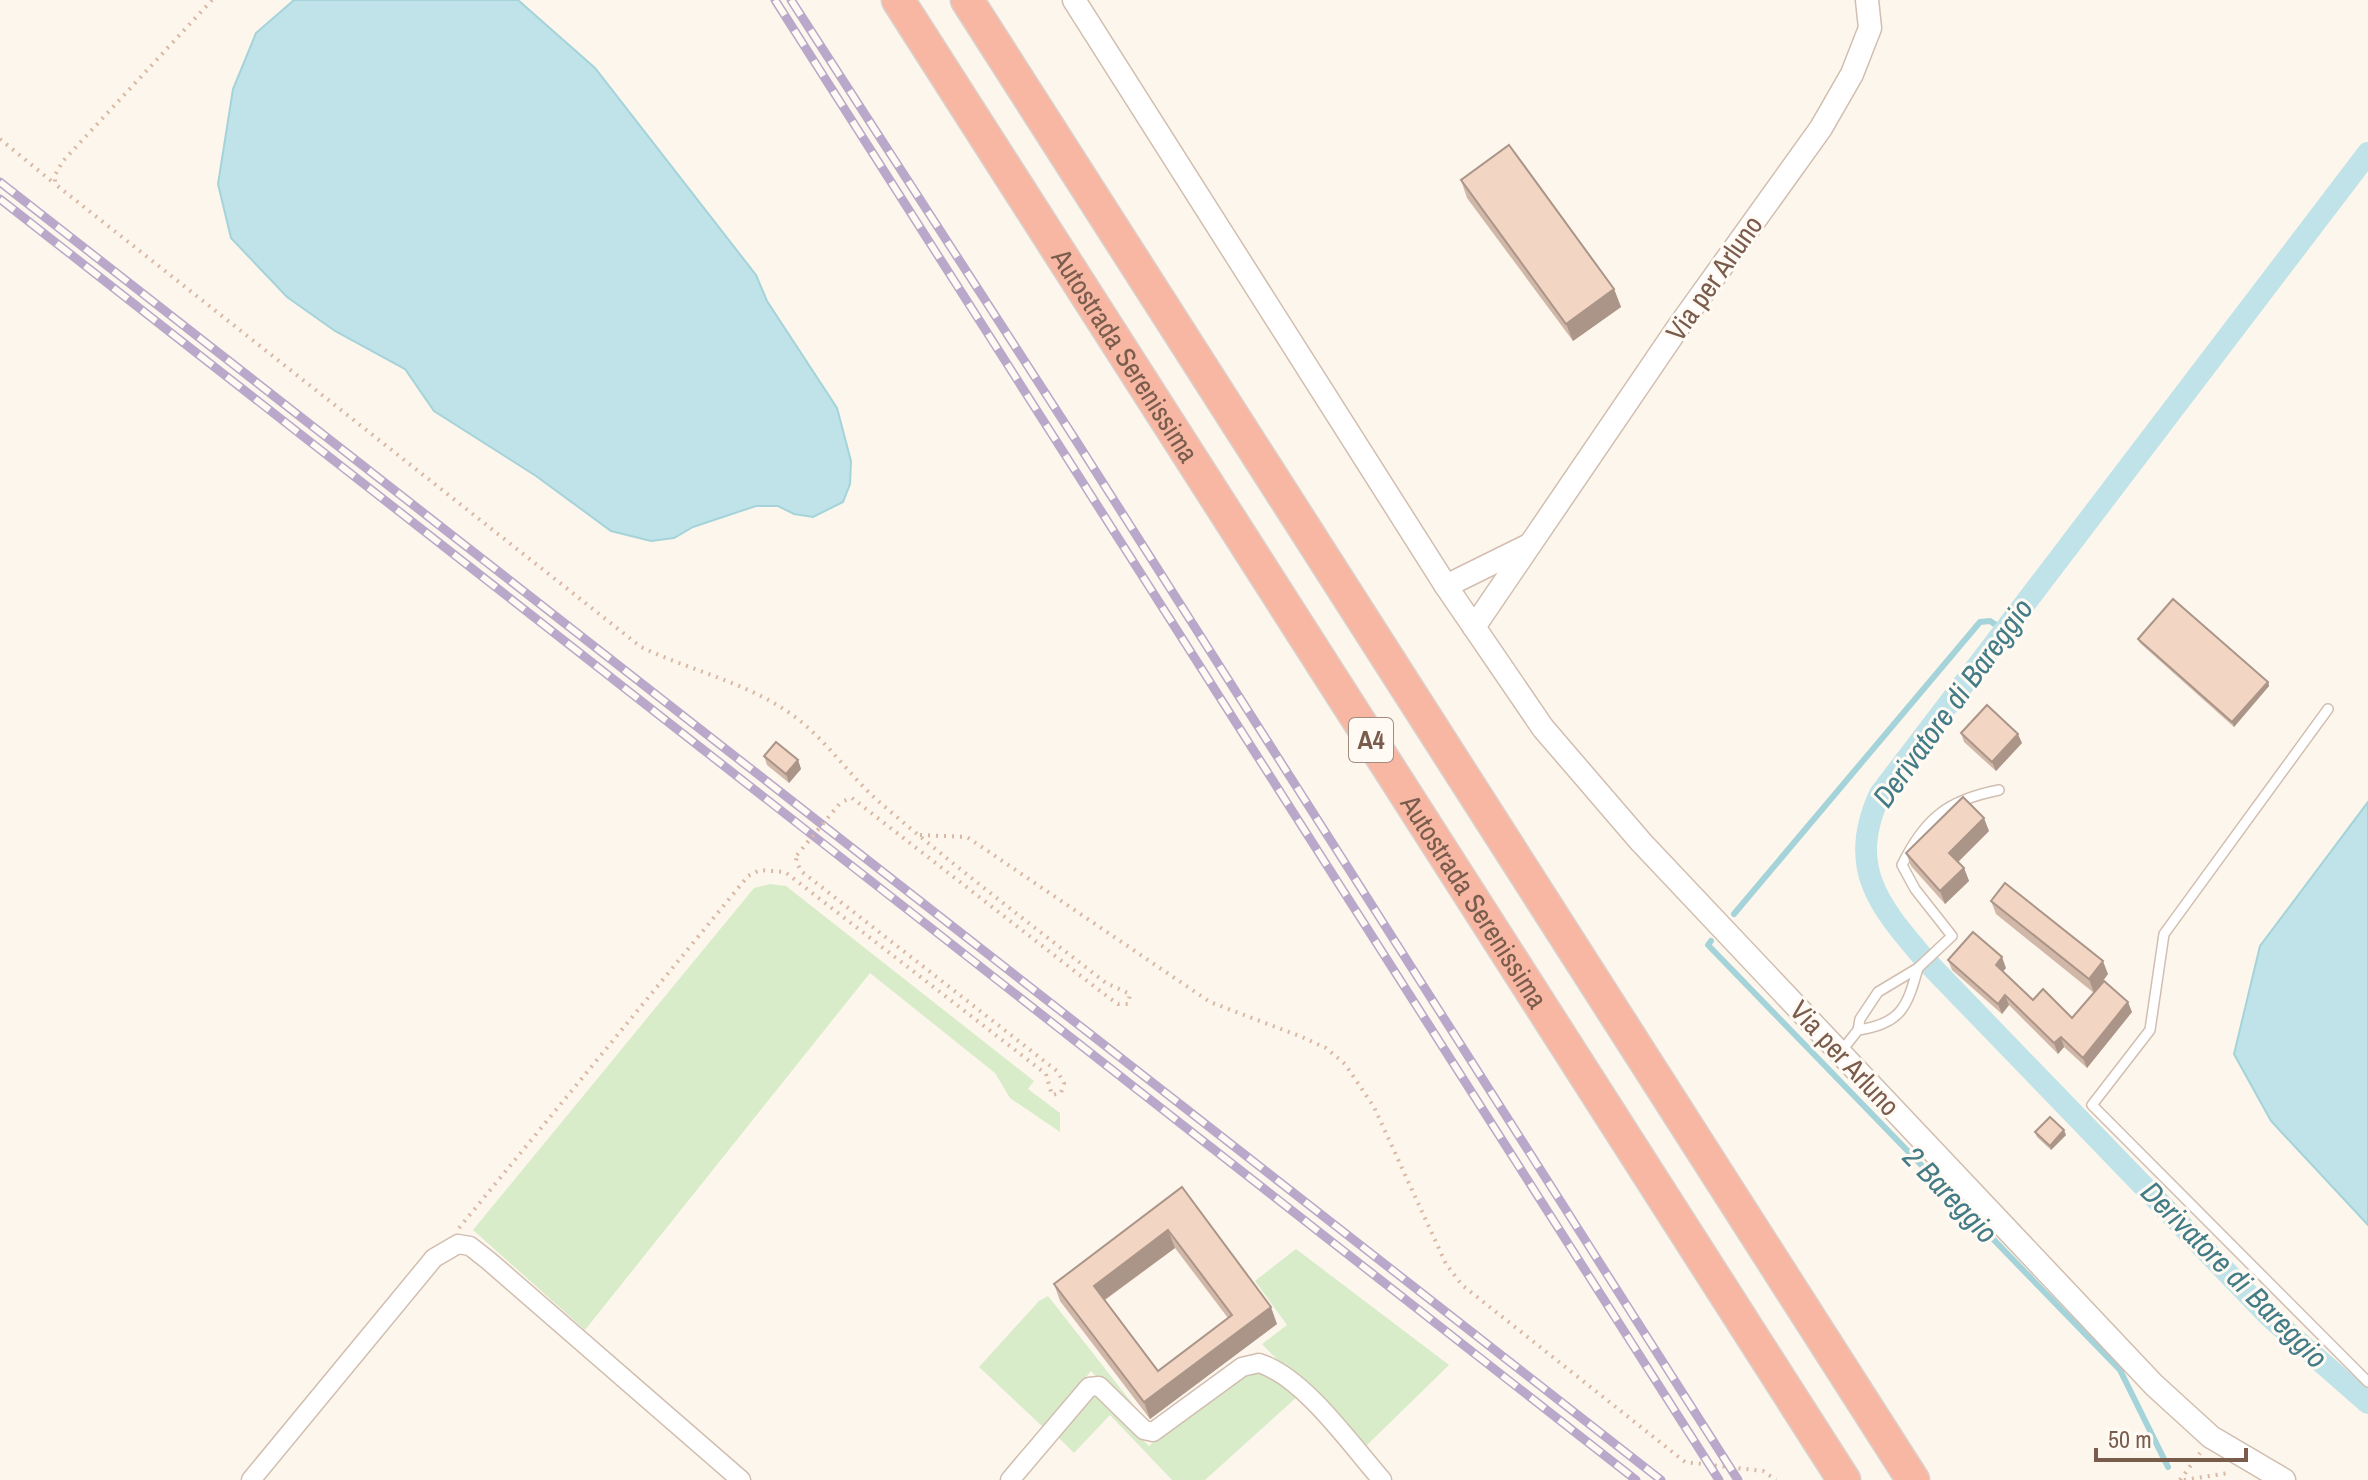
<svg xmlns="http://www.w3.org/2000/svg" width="2368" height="1480" font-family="'Archivo Narrow',sans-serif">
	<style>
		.green { fill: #d8ecc9 }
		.water { fill: #bfe3e8; stroke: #a5d3da; stroke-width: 2 }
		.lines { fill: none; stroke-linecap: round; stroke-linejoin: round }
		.stream { stroke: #a5d3da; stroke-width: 6 }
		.canal { stroke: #bfe3e8; stroke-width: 22 }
		.service-casing { stroke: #d1beb0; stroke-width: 12 }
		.minor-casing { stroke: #d1beb0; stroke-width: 21 }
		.tertiary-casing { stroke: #d1beb0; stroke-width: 25 }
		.motorway-casing { stroke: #dad1cd; stroke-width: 35 }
		.path { stroke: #d9b8a5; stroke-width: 4; stroke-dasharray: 2 6; stroke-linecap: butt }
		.service { stroke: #fff; stroke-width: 9 }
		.minor { stroke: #fff; stroke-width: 18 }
		.tertiary { stroke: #fff; stroke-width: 22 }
		.motorway { stroke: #f7b7a3; stroke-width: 32 }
		.rail-casing { stroke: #b9a8c9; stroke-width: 9 }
		.rail { stroke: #fffaf3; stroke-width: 6; stroke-dasharray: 18; stroke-linecap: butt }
		.path-bridge { stroke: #d9b8a5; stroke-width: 4; stroke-dasharray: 2 6; stroke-linecap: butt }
		.wall { fill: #d1b7a8; fill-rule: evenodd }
		.shaded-wall { fill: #aa9588 }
		.building { fill: #f3d5c3; stroke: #aa9588; stroke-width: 2; fill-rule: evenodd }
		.labels { text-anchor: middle; stroke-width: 6; stroke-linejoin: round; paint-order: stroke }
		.shield { fill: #fffaf3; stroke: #a28b7f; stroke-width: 2 }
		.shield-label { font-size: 26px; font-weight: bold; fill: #7a5c4d }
		.street-label { font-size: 28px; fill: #7a5c4d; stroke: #fffaf3 }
		.water-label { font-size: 30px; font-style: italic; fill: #437c86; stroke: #fffaf3 }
	</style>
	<rect width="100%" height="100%" fill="#fdf6ec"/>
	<g class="green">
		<polygon points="770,884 786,886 1034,1081 1028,1089 1060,1113 1060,1132 1010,1098 995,1073 870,973 585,1330 473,1230 754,888"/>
		<polygon points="1296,1249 1449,1365 1364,1448 1262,1344 1287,1325 1255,1281"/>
		<polygon points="1048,1296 1150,1426 1143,1425 1091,1371 1044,1428 979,1367 1039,1301"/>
		<polygon points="1244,1370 1265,1370 1298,1396 1205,1480 1172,1480 1110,1415 1074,1453 1055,1434 1090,1395 1097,1395 1149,1446"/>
	</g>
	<g class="water">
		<polygon points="294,0 518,0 595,68 756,275 767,301 837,408 851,461 850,484 843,502 813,517 794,514 778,506 756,506 693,527 674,538 651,541 611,531 536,476 434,411 405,369 335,331 287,297 231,238 218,184 233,89 256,33"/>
		<polygon points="2368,802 2368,1225 2271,1121 2234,1054 2260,946"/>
	</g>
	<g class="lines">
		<g class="stream">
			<polyline points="1734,914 1980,622 1990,621 2005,631"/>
			<polyline points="1711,941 1708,945 2120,1370 2168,1467"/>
		</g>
		<path class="canal" d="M2368 153 1880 794C1845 869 1881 908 1928 963L2270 1317 2368 1403"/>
		<defs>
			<g id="service">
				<polyline points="2328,709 2164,934 2150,1030 2092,1105 2368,1382"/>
				<path d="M1858 1030C1901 1024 1907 1007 1918 968"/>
				<path d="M1840 1053 1858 1030 1860 1019 1878 992 1918 968 1952 936 1915 889 1902 865C1925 818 1948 800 1999 790"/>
			</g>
			<g id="minor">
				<polyline points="251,1480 434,1258 458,1244 470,1246 489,1261 741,1480"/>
				<path d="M1010 1480 1089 1387 1099 1386 1144 1430 1153 1432 1242 1367 1259 1363C1304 1377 1351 1445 1382 1480"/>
			</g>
			<g id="tertiary">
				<polyline points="1074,0 1446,586 1543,728 1641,842 2154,1385 2211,1437 2284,1480"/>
				<polyline points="1446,586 1529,545"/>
				<polyline points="1474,627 1679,326 1821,128 1852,74 1870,28 1867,0"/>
			</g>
			<g id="motorway">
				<path id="s1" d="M898 0 1844 1480"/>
				<polyline points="967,0 1913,1480"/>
			</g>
		</defs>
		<use href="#service" class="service-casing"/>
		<use href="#minor" class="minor-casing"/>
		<use href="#tertiary" class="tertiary-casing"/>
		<use href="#motorway" class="motorway-casing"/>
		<g class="path">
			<path d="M212 0 63 161 55 175V184L641 647C691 671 746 682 791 714 825 738 847 773 877 800 951 864 1029 923 1106 983L1130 994 1128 1004H1118L1104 994 852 798 841 802"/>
			<polyline points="0,139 55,184"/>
			<polyline points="920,835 967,837 1210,1002 1302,1037 1326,1048 1345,1064 1374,1107 1446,1264 1462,1285 1685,1462 1763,1471 1776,1480"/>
			<polyline points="459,1228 748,876 760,870 785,872 1046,1074 1052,1095 1061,1093 1064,1083 1057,1071 801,871 796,861 797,855"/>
			<polyline points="2180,1480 2200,1453"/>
			<polyline points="2184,1480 2228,1473"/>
		</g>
		<use href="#service" class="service"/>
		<use href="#minor" class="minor"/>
		<use href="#tertiary" class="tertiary"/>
		<use href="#motorway" class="motorway"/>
		<defs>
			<g id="rail">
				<polyline points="775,0 1719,1480"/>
				<polyline points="791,0 1075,439 1738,1480"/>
				<polyline points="0,182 1661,1480"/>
				<polyline points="0,199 1636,1480"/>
			</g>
		</defs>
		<use href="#rail" class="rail-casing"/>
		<use href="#rail" class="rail"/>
		<polyline class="path-bridge" points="797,855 841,802"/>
	</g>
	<g class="wall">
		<polygon points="1461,180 1614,289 1621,307 1573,341 1467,198"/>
		<polygon points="2138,639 2268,682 2269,686 2234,727 2140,643"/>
		<polygon points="1961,733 2022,743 1996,771 1964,742"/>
		<polygon points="764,756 798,760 801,769 789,783 767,765"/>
		<polygon points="1989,831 1958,862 1964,868 1969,881 1945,904 1911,866 1906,853"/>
		<polygon points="1991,901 2108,974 2094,993 1996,914"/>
		<polygon points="1948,960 2006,968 2003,971 2033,1000 2072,1018 2132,1012 2087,1068 2064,1047 2058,1054 2009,1005 2002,1014 1952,970"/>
		<polygon points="2035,1132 2066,1135 2051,1150 2037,1137"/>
		<path d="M1182 1187 1277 1324 1150 1419 1060 1301 1054 1284ZM1175 1248 1228 1318 1158 1371 1105 1300Z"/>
	</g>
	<g class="shaded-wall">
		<polygon points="1614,289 1621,307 1573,341 1566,324"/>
		<polygon points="2268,682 2269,686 2234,727 2232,722"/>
		<polygon points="2018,734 2022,743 1996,771 1992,762"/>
		<polygon points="798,760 801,769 789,783 786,774"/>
		<polygon points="1984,818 1989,831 1954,866 1949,853"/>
		<polygon points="1964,868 1969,881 1945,904 1940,891"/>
		<polygon points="2002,957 2006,968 2000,975 1996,965"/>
		<polygon points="2103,961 2108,974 2094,993 2089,979"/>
		<polygon points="2005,995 2009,1005 2002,1014 1998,1004"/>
		<polygon points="2128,1002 2132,1012 2087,1068 2083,1058"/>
		<polygon points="2061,1037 2064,1047 2058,1054 2054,1043"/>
		<polygon points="2064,1130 2066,1135 2051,1150 2050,1146"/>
		<polygon points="1168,1230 1175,1248 1100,1303 1094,1286"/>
		<polygon points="1271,1307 1277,1324 1150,1419 1144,1402"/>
	</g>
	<g class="building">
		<polygon points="1509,145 1614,289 1566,324 1461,180"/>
		<polygon points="2173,599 2268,682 2232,722 2138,639"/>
		<polygon points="1987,705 2018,734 1992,762 1961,733"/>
		<polygon points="776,742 798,760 786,774 764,756"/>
		<polygon points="1963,797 1984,818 1949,853 1964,868 1940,891 1906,853"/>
		<polygon points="2005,883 2103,961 2089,979 1991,901"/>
		<polygon points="1973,932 2002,957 1996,965 2033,1000 2043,989 2072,1018 2104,981 2128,1002 2083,1058 2061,1037 2054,1043 2005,995 1998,1004 1948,960"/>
		<polygon points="2050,1117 2064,1130 2050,1146 2035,1132"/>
		<path d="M1182 1187 1271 1307 1144 1402 1054 1284ZM1168 1230 1232 1315 1158 1371 1094 1286Z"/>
	</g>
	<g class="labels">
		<rect class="shield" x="1349" y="718" width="44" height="44" rx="6"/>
		<g class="shield-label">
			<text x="1371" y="749">A4</text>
		</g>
		<g class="street-label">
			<text transform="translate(1714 278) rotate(-55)" y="10">Via per Arluno</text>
			<text dy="10" stroke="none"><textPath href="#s1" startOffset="422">Autostrada Serenissima</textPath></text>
			<text dy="10" stroke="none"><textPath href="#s1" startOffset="1070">Autostrada Serenissima</textPath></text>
			<text transform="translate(1845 1058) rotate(47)" y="10">Via per Arluno</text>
		</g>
		<g class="water-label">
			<text transform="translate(1953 703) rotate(-54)" y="10">Derivatore di Bareggio</text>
			<text transform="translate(1950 1195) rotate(46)" y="10">2 Bareggio</text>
			<text transform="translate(2234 1275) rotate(45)" y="10">Derivatore di Bareggio</text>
		</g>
	</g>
	<path d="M2096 1448v12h150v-12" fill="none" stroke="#7a5c4d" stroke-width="4"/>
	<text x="2108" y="1448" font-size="24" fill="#7a5c4d" stroke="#fffaf3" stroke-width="6" paint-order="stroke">50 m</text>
</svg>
